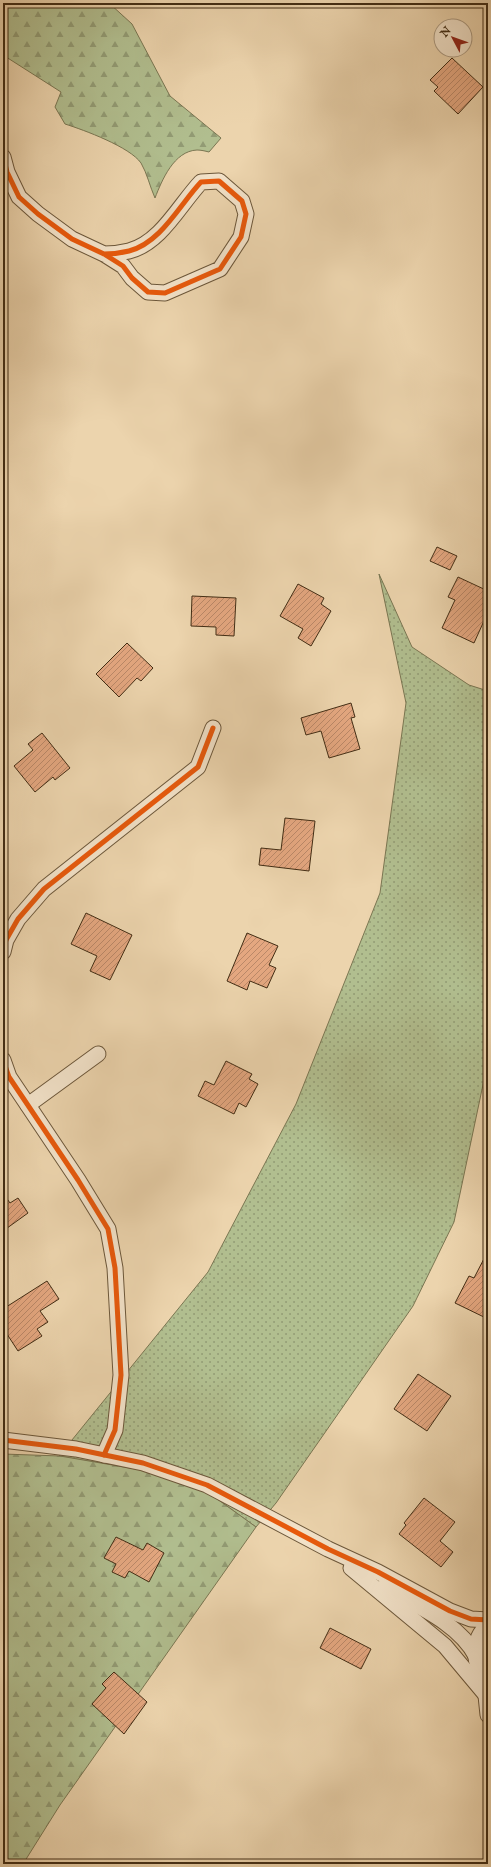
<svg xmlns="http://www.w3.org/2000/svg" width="491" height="1867" font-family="'IM FELL English',serif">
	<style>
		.grass { fill: url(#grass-dots); stroke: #7a7652 }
		.forest { fill: url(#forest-firs); stroke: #7a7652 }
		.building { fill: url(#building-hatch); stroke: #422d14 }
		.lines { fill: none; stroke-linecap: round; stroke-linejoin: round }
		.minor-casing { stroke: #6c573a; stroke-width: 17 }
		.minor { stroke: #f3e3ca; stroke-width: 15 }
		.cycleway-casing { stroke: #f3e3ca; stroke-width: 8 }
		.cycleway { stroke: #e8590c; stroke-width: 5 }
	</style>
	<defs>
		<pattern id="grass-dots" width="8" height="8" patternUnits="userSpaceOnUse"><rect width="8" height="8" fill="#b1be8f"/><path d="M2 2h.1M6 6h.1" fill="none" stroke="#929b74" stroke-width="1.8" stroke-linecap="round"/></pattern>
		<pattern id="forest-firs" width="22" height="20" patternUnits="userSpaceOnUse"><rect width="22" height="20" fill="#b1be8f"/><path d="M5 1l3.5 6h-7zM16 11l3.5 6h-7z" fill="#929b74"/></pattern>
		<pattern id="building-hatch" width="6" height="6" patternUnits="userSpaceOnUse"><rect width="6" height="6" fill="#e4a780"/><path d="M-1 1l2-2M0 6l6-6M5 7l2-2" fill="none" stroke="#ba8868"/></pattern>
	</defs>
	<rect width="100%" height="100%" fill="#ecd4ad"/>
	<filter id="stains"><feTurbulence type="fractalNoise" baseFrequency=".005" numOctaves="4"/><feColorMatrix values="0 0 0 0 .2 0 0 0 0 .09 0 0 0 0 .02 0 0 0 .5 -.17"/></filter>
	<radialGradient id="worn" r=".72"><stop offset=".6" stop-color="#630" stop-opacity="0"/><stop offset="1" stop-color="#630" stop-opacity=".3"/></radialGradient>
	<polygon class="grass" points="379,574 412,647 469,685 488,691 488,1061 454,1222 413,1306 276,1503 256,1527 188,1478 59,1456 208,1272 296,1104 380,893 406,703"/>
	<g class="forest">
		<path d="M3 3H109L132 24 170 96 221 138 209 152C205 151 201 150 197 150 174 151 162 180 155 198 150 187 147 173 141 163 130 147 84 130 65 124L55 107 61 92 3 55Z"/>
		<polygon points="3,1454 60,1456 188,1478 256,1527 60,1805 23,1864 3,1864"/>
	</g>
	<g class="building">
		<polygon points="452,58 483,87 458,114 434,91 438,87 430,80"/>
		<polygon points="437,547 457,556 450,570 430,561"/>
		<polygon points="458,577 488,591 488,612 474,643 442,628 455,600 448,597"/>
		<polygon points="298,584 324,598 321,604 331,611 311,646 298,638 303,629 280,616"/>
		<polygon points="192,596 236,598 234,636 216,635 216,627 191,626"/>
		<polygon points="127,643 153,668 141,681 137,678 119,697 96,674"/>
		<polygon points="351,703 355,717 351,718 360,749 329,758 321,731 306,735 301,718"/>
		<polygon points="42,733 70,768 55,780 53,777 35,792 14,766 33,750 28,744"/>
		<polygon points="285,818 315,821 309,871 259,865 261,848 281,850"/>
		<polygon points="86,913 132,935 110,980 90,971 97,956 71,944"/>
		<polygon points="247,933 278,946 269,965 276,968 267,988 250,981 247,990 227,981"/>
		<polygon points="226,1061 252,1074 249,1079 258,1084 246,1107 239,1103 234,1114 198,1096 205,1081 214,1085"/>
		<polygon points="3,1193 10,1203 18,1198 28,1213 3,1231"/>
		<polygon points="488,1251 488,1319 455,1303 469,1276 474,1278"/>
		<polygon points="47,1281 59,1299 40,1311 48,1322 37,1329 42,1336 18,1351 3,1328 3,1309"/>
		<polygon points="418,1374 451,1396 427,1431 394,1409"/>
		<polygon points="424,1498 455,1522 440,1541 453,1552 441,1567 399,1534 406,1525 404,1523"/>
		<polygon points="116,1537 143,1550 147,1543 164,1553 149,1582 129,1571 125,1578 112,1572 116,1564 104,1558"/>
		<polygon points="330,1628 371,1649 361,1669 320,1648"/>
		<polygon points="114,1672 147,1702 124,1734 92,1704 106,1688 102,1684"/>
	</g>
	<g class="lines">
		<defs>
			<g id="minor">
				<path d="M3 157 7 172 19 197 38 214 72 239 104 254 123 266 132 278 148 292 165 293 220 269 241 237 246 214 242 201 219 181 201 182C180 204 161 243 129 251 121 253 112 254 104 254"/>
				<polyline points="3,952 6,940 18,919 44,889 198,767 213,728"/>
				<polyline points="3,1060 9,1077 78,1180 108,1229 115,1268 121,1375 115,1430 104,1455"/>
				<polyline points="28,1105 98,1054"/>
				<polyline points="3,1440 76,1449 143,1463 207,1485 328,1549 378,1572 450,1611 471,1619 488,1620"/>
				<polyline points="351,1568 445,1646 486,1695"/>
				<path d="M384 1587C415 1605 459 1623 476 1656"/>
				<path d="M488 1625C472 1639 471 1664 488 1679"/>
				<polyline points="485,1686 488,1715"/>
			</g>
		</defs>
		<use href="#minor" class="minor-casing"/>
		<use href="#minor" class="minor"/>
		<defs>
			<g id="cycleway">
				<path d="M3 157 7 172 19 197 38 214 72 239 104 254 123 266 132 278 148 292 165 293 220 269 241 237 246 214 242 201 219 181 201 182C180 204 161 243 129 251 121 253 112 254 104 254"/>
				<polyline points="3,952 6,940 18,919 44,889 198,767 213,728"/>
				<polyline points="3,1060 9,1077 78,1180 108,1229 115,1268 121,1375 115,1430 104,1455"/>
				<polyline points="3,1440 76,1449 143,1463 207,1485 328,1549 378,1572 450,1611 471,1619 488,1620"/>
			</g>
		</defs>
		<use href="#cycleway" class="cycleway-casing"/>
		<use href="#cycleway" class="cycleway"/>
	</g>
	<rect width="491" height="1867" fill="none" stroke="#ecd4ad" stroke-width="16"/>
	<rect x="4" y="4" width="483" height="1859" fill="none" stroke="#422d14" stroke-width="2"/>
	<rect x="8" y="8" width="475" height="1851" fill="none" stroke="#422d14"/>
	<g transform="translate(453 38) rotate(311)"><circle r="19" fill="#f3e3ca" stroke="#ac9a81"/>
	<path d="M0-3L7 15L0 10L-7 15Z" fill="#8f2418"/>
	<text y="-6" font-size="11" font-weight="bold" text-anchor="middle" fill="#422d14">N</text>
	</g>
	<rect width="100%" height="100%" filter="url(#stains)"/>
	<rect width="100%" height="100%" fill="url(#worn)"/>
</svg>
